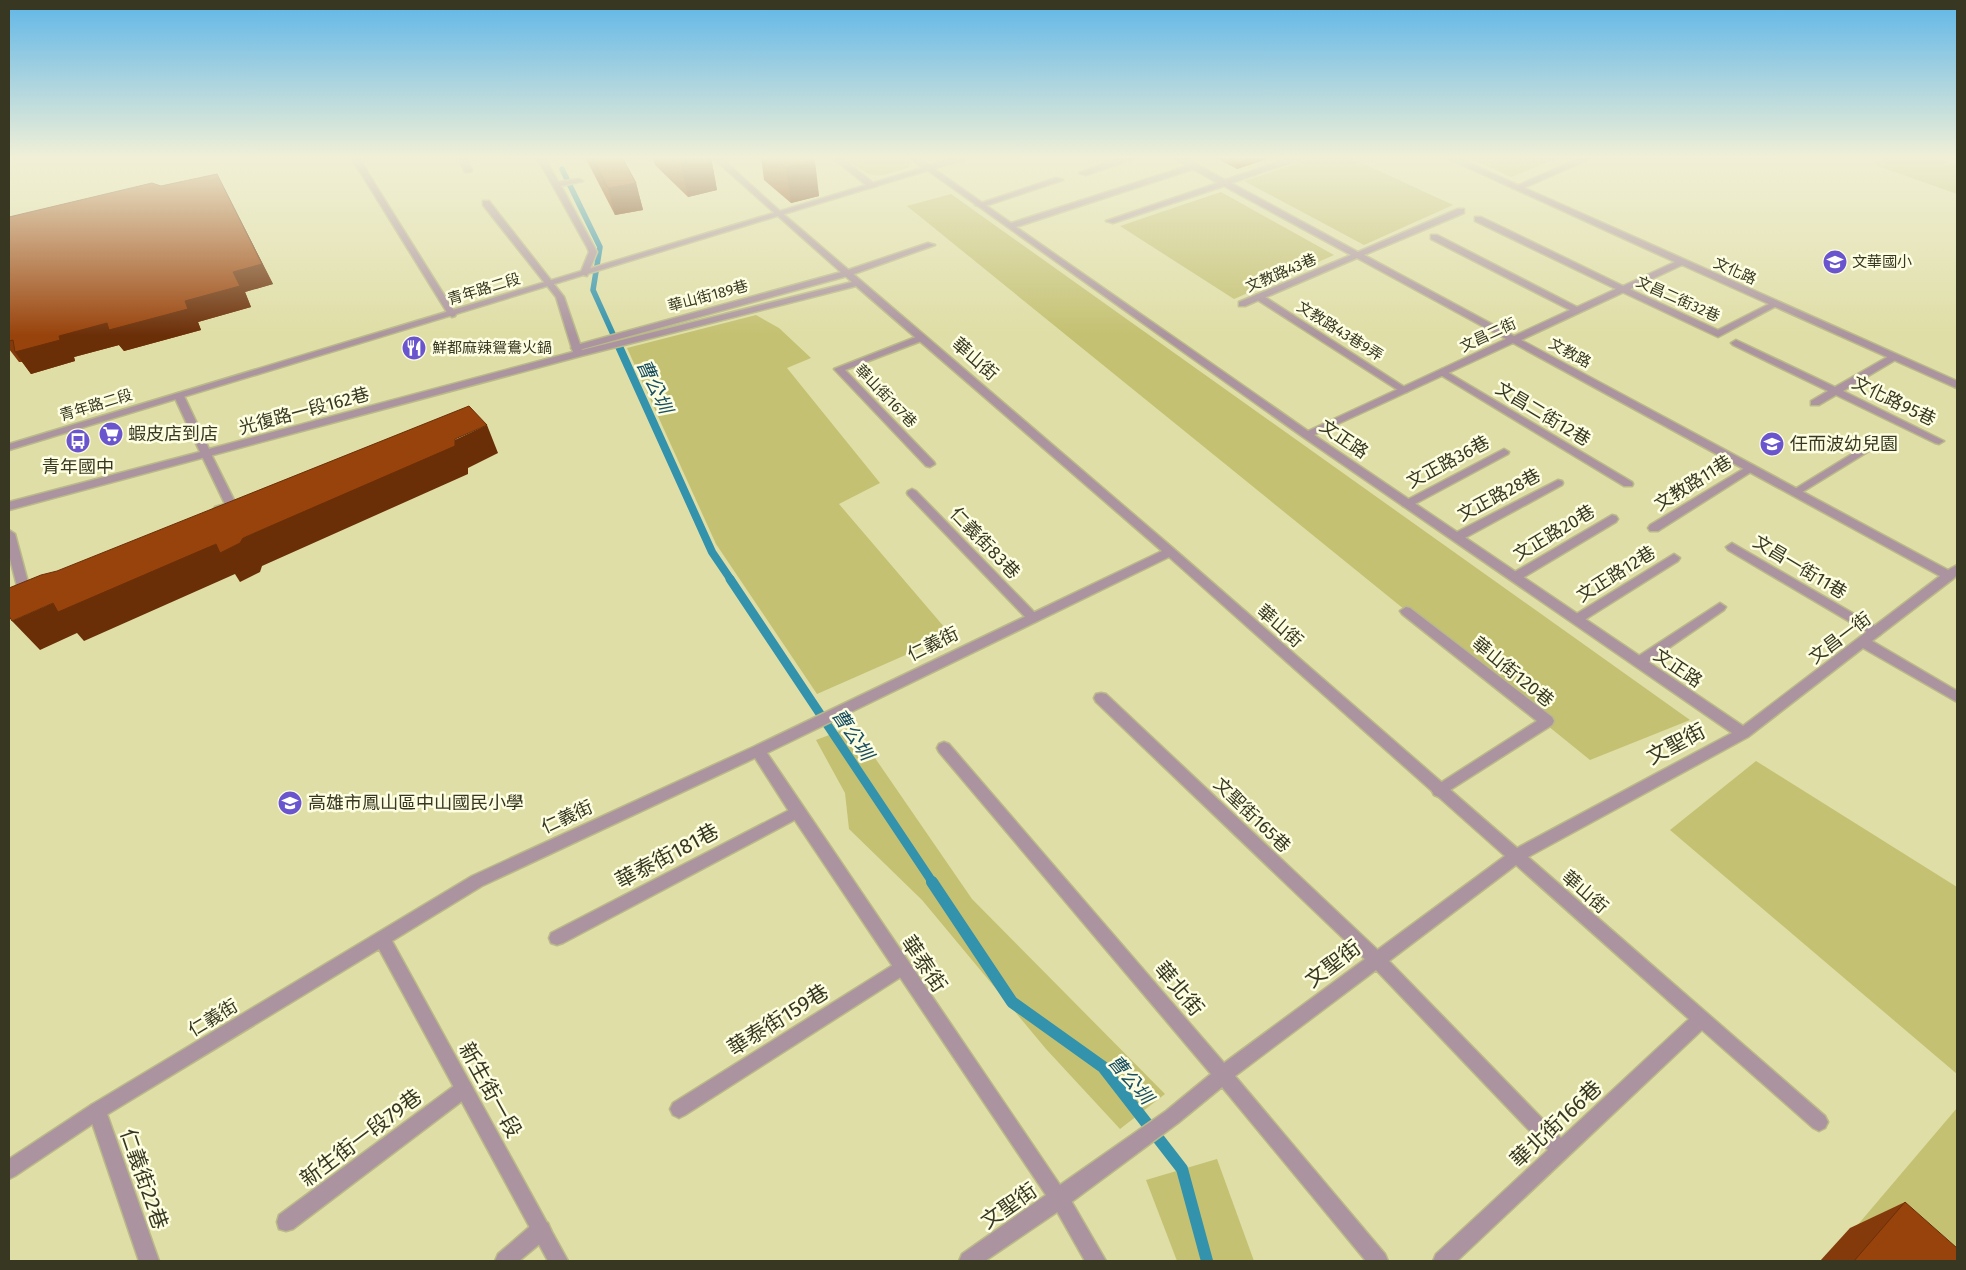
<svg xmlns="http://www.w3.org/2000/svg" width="1966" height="1270" font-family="'Fira Sans','Noto Sans TC',sans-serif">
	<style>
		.green { fill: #c4c172 }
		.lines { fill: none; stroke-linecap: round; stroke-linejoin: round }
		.stream-far3 { stroke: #3392ac; stroke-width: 5.5 }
		.stream-far2 { stroke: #3392ac; stroke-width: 8 }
		.stream-far1 { stroke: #3392ac; stroke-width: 9 }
		.stream { stroke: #3392ac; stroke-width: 12 }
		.service-casing { stroke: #bab989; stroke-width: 3 }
		.minor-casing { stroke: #bab989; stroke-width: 3 }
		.tertiary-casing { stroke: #bab989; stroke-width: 3 }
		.service { fill: #ab949f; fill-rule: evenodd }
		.minor { fill: #ab949f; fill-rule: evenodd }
		.tertiary { fill: #ab949f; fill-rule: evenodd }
		.wall { fill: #843a0a }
		.shaded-wall { fill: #6b2f08 }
		.building { fill: #99430c; stroke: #6b2f08 }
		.labels { text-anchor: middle; stroke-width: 5; stroke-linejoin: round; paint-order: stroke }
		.far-poi-label { font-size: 15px; fill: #383721; stroke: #fdfde1; text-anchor: start }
		.far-street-label { font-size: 15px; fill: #383721; stroke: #fdfde1 }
		.street-label { font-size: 18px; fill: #383721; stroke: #fdfde1 }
		.poi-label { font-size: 18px; fill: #383721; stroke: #fdfde1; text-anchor: start }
		.water-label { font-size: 19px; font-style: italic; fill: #1a4f62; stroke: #fdfde1 }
		.near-street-label { font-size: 21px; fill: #383721; stroke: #fdfde1 }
	</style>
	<rect width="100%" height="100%" fill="#dfdea6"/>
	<g class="green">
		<path d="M844 157H903L911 163 908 168C872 178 875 181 844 157Z"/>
		<polygon points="1316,157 1349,157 1453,205 1364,245 1244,181"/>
		<polygon points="1467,157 1561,157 1511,177"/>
		<polygon points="1888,157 1934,157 1957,166 1957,194 1872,164"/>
		<polygon points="1221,192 1334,255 1234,299 1120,226"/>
		<polygon points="951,194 1690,720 1590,760 907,206"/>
		<polygon points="756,315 779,328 811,358 787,368 880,483 839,504 951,635 817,694 716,544 627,348"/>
		<polygon points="853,726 972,899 1165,1094 1120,1129 1046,1049 922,900 849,829 845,793 816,740"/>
		<polygon points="1756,761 1957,887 1957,1074 1670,830"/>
		<polygon points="1957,1108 1957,1261 1827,1261"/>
		<polygon points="1217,1159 1254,1261 1177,1261 1146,1180"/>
	</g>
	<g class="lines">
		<polyline class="stream-far3" points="562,169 600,247 593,290 617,343"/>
		<polyline class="stream-far2" points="617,342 712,552 731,580"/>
		<polyline class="stream-far1" points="730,579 933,883"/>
		<polyline class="stream" points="932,882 1012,1002 1103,1067 1182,1169 1207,1261"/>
		<defs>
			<g id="service">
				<polygon points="537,157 544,157 558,182 579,179 583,181 561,186 597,252 587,276 580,274 589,252 587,247"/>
				<polygon points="1124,157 1136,157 1086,175 1079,173"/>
				<polygon points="1583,157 1593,157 1519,190 1512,188"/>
				<polygon points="1056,178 1063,180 982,207 975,205"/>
				<polygon points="928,243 935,245 851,275 579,350 573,350 571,348 573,346 845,271"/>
				<polygon points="1623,286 1718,330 1773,302 1776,301 1780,304 1718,337 1620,291 1619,289"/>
				<polygon points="1259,294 1262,295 1409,390 1407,392 1401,392 1256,299 1256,295"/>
				<polygon points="921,335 924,336 924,340 845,370 934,462 935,464 930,467 926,466 834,369"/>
				<polygon points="1736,340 1835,387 1891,355 1897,355 1897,359 1843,391 1944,441 1939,444 1935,443 1836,395 1819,405 1811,405 1811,401 1828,391 1733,345 1731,343"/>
				<polygon points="1442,369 1632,482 1633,484 1632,486 1624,486 1439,374 1437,372"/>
				<polygon points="1883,435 1887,436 1888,438 1887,440 1799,494 1791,494 1790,492"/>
				<polygon points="1504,449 1509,452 1508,454 1411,506 1403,506 1401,503"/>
				<polygon points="206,451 211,454 237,506 235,509 219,514 213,510 215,507 225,504 201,454"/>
				<polygon points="1750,465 1754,466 1755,468 1754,470 1658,531 1650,531 1648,528 1650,525"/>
				<polygon points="1558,480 1562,481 1563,483 1562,485 1461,540 1457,541 1451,537 1453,534"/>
				<polygon points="912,489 916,491 1037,615 1039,618 1037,621 1029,621 908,495 907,493 908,491"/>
				<polygon points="1612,515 1616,516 1618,519 1616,522 1519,580 1511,580 1509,577 1511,574"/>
				<polygon points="9,530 15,534 29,586 23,590 17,586 9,555"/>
				<polygon points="1732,543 1880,629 1882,632 1880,635 1872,635 1728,550 1726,547"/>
				<polygon points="1674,554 1680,558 1678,561 1581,622 1573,622 1571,619 1573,616"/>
				<polygon points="1720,603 1726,607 1724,610 1644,665 1634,665 1633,662 1634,659"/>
				<polygon points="1406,607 1410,608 1552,717 1554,721 1552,725 1439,797 1434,795 1432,791 1434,787 1537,721 1402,614 1400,611"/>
				<polygon points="1101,693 1106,694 1383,955 1385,960 1383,965 1377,968 1371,965 1096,702 1094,698 1096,694"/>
				<polygon points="797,806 802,808 804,812 802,816 563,943 557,945 551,943 549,938 551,933"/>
				<polygon points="901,960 907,963 909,968 907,973 685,1115 679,1118 673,1115 670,1109 673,1103"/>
				<polygon points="464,1080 470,1083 473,1089 470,1095 293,1229 286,1231 279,1229 277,1222 279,1215 458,1083"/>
				<polygon points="97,1102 103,1105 106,1111 159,1261 139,1261 88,1111 91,1105"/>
				<polygon points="1059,1190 1066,1192 1106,1261 1085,1261 1050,1199 1052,1192"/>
				<polygon points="541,1220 548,1223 551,1230 548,1237 519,1261 495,1261 498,1254 534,1223"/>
			</g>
			<g id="minor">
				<polygon points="351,157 358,157 456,314 455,316 452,317 448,314"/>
				<polygon points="458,157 465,157 472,170 471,172 465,172"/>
				<path d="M712 157H720L782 213 1174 549 1517 848 1732 733 1303 437 909 157H917L1011 223 1188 166 1174 157H1183L1225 180 1294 157H1306L1231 183 1358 252 1458 209H1464V213L1364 255 1514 336 1570 310 1431 239V235H1437L1577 307 1616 289 1475 221V217H1481L1623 286 1675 262 1445 157H1455L1957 381V388L1954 387 1682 265 1521 340 1948 570 1957 565V575L1953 579 1872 641 1957 691V702L1863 648 1748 737 1528 857 1825 1116 1828 1122 1825 1128 1819 1131 1813 1128 1702 1030 1457 1261H1433L1436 1254 1548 1150 1376 970 1235 1076 1385 1254 1388 1261H1366L1222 1087 1178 1123 1066 1206 985 1261H959L962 1254 1046 1195 792 816 755 758 482 886 392 941 568 1261H548L379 949 103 1117 15 1176 9 1179V1159L91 1105 472 876 753 747 1162 551 856 286 581 356 9 510V502L200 452 174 396 176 394 179 393 184 396 209 449 573 352 556 297 483 205V201H489L564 297 582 350 852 282ZM1193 169 1218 183 1106 221 1113 223 1224 186 1351 255 1239 302V306H1245L1357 258 1506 339 1308 431 1016 227ZM1513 343 1940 576 1743 726 1314 435ZM1169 557 1505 856 1224 1063 949 744 944 742 939 744 937 748 939 752 1211 1074 1166 1111 1060 1185 767 753ZM1516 865 1689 1019 1561 1138 1389 961Z"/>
				<polygon points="832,157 840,157 877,186 870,188"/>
			</g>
			<polygon id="tertiary" points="959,157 971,157 9,450 9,444"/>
		</defs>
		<use href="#service" class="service-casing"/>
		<use href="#minor" class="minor-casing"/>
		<use href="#tertiary" class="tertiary-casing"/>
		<use href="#service" class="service"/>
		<use href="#minor" class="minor"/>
		<use href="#tertiary" class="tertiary"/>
	</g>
	<g class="wall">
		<polygon points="585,157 622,157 636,183 643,210 615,215"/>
		<polygon points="653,157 711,157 717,190 688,197 655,165"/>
		<polygon points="761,157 812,157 819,196 791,203 764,180"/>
		<polygon points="1214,157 1273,157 1237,169"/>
		<polygon points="217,174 273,284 245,292 251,307 198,322 201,330 124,351 119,345 74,357 75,361 31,374 22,362 19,362 9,349 9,217 161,186"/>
		<polygon points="1905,1202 1957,1261 1820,1261 1850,1228"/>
	</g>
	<g class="shaded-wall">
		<polygon points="695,157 711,157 717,190 688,197 680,161"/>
		<polygon points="1255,157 1273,157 1237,169 1238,163"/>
		<polygon points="815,160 819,196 791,203 786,167"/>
		<polygon points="217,174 273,284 245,292 251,307 198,322 201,330 124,351 119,345 74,357 75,361 31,374 15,352 59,336 185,301 233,272"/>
		<polygon points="636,183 643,210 615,215 608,188"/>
		<polygon points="487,425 498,453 468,468 468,474 262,566 260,572 240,582 235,574 84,641 77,633 40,650 12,621 53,603 216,544 243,538"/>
	</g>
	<g class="building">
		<polygon points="592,157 622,157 636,183 608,188"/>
		<polygon points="676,157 695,157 680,161"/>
		<polygon points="774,157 812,157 815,160 786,167"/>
		<polygon points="1227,157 1255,157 1238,163"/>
		<polygon points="217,174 262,264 233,272 240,286 185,301 188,309 109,330 107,323 59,336 60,340 15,352 13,340 9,341 9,217 152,183 161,186"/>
		<polygon points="469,406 487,425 455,439 455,446 243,538 240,543 220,553 216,544 58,612 53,603 12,621 9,616 9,588 41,575 57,571"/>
		<polygon points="1905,1202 1957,1248 1957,1261 1854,1261"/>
	</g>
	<linearGradient id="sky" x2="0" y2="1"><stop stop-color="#5fb6e8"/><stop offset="0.47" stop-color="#f1f0d7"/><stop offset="1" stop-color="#f1f0d7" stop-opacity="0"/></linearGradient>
	<rect width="1966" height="335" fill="url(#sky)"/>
	<defs>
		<symbol id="school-disc" viewBox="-11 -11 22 22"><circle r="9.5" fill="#6a55ce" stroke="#fdfde1"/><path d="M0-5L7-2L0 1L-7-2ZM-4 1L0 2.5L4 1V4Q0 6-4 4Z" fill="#fff"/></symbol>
		<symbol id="restaurant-disc" viewBox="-11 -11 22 22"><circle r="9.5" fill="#6a55ce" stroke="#fdfde1"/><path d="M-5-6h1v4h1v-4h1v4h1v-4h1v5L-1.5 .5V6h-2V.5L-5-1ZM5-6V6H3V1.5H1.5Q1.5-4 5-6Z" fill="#fff"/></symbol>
		<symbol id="supermarket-disc" viewBox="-11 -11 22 22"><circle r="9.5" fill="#6a55ce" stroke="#fdfde1"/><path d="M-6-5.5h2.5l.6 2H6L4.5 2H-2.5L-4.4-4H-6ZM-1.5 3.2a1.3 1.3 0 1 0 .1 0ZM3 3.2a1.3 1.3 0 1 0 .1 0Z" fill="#fff"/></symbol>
		<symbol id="bus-disc" viewBox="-11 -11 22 22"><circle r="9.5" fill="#6a55ce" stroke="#fdfde1"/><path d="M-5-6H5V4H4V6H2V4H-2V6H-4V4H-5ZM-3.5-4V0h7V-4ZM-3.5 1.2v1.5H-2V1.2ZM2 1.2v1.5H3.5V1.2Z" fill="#fff"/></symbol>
	</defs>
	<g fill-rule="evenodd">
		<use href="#school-disc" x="1821" y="248" width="28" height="28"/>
		<use href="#restaurant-disc" x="400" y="334" width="28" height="28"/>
		<use href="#supermarket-disc" x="97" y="420" width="28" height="28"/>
		<use href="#bus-disc" x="64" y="427" width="28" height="28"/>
		<use href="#school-disc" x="1758" y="430" width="28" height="28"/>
		<use href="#school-disc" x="276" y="789" width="28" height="28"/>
	</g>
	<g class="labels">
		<g class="far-poi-label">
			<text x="1852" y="267">文華國小</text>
			<text x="432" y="353">鮮都麻辣鴛鴦火鍋</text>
		</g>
		<g class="far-street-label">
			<text transform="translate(1735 271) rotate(24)" y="5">文化路</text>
			<text transform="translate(1281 273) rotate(-23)" y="5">文教路43巷</text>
			<text transform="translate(484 289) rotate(-17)" y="5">青年路二段</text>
			<text transform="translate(708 296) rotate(-15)" y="5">華山街189巷</text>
			<text transform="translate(1678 299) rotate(24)" y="5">文昌二街32巷</text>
			<text transform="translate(1340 331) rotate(32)" y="5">文教路43巷9弄</text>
			<text transform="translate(1488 335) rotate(-25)" y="5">文昌二街</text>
			<text transform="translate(1570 353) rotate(28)" y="5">文教路</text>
			<text transform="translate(886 396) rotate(46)" y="5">華山街167巷</text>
			<text transform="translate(96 405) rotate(-17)" y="5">青年路二段</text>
		</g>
		<g class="street-label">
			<text transform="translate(975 359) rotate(41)" y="6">華山街</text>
			<text transform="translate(1894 401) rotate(26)" y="6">文化路95巷</text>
			<text transform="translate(304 411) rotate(-15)" y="6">光復路一段162巷</text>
			<text transform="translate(1543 414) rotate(31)" y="6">文昌二街12巷</text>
			<text transform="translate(1344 439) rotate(34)" y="6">文正路</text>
			<text transform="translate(1448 462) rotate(-28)" y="6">文正路36巷</text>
			<text transform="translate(1693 483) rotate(-32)" y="6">文教路11巷</text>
			<text transform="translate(1499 495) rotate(-28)" y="6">文正路28巷</text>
			<text transform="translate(1554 533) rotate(-31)" y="6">文正路20巷</text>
			<text transform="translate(985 543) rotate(46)" y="6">仁義街83巷</text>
			<text transform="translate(1800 567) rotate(31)" y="6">文昌一街11巷</text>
			<text transform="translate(1616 574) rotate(-32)" y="6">文正路12巷</text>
			<text transform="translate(1280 626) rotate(41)" y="6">華山街</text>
			<text transform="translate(1840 638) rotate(-37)" y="6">文昌一街</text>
			<text transform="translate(933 644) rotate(-26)" y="6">仁義街</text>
			<text transform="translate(1678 668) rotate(34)" y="6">文正路</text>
			<text transform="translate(1513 672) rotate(39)" y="6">華山街120巷</text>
			<text transform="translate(1252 815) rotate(44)" y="6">文聖街165巷</text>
			<text transform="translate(567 817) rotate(-25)" y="6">仁義街</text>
			<text transform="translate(1585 892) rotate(41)" y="6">華山街</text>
			<text transform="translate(213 1018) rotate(-31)" y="6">仁義街</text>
		</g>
		<g class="poi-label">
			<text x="128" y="440">蝦皮店到店</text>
			<text x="1790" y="450">任而波幼兒園</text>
			<text x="78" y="473" text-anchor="middle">青年國中</text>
			<text x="308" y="809">高雄市鳳山區中山國民小學</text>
		</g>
		<g class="water-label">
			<text transform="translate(655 386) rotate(65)" y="7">曹公圳</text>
			<text transform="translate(853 734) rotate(56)" y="7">曹公圳</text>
			<text transform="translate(1131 1079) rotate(50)" y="7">曹公圳</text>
		</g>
		<g class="near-street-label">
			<text transform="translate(1676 744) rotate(-28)" y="7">文聖街</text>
			<text transform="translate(667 856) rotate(-28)" y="7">華泰街181巷</text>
			<text transform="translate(924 964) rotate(56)" y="7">華泰街</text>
			<text transform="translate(1333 964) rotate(-37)" y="7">文聖街</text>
			<text transform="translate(1179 989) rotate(50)" y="7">華北街</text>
			<text transform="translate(778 1020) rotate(-32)" y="7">華泰街159巷</text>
			<text transform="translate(490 1090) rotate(61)" y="7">新生街一段</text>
			<text transform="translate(1556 1124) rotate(-43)" y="7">華北街166巷</text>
			<text transform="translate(361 1138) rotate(-37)" y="7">新生街一段79巷</text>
			<text transform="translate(144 1179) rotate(71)" y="7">仁義街22巷</text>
			<text transform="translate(1009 1206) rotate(-35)" y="7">文聖街</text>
		</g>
	</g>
	<rect width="1966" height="1270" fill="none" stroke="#383721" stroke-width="20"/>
</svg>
